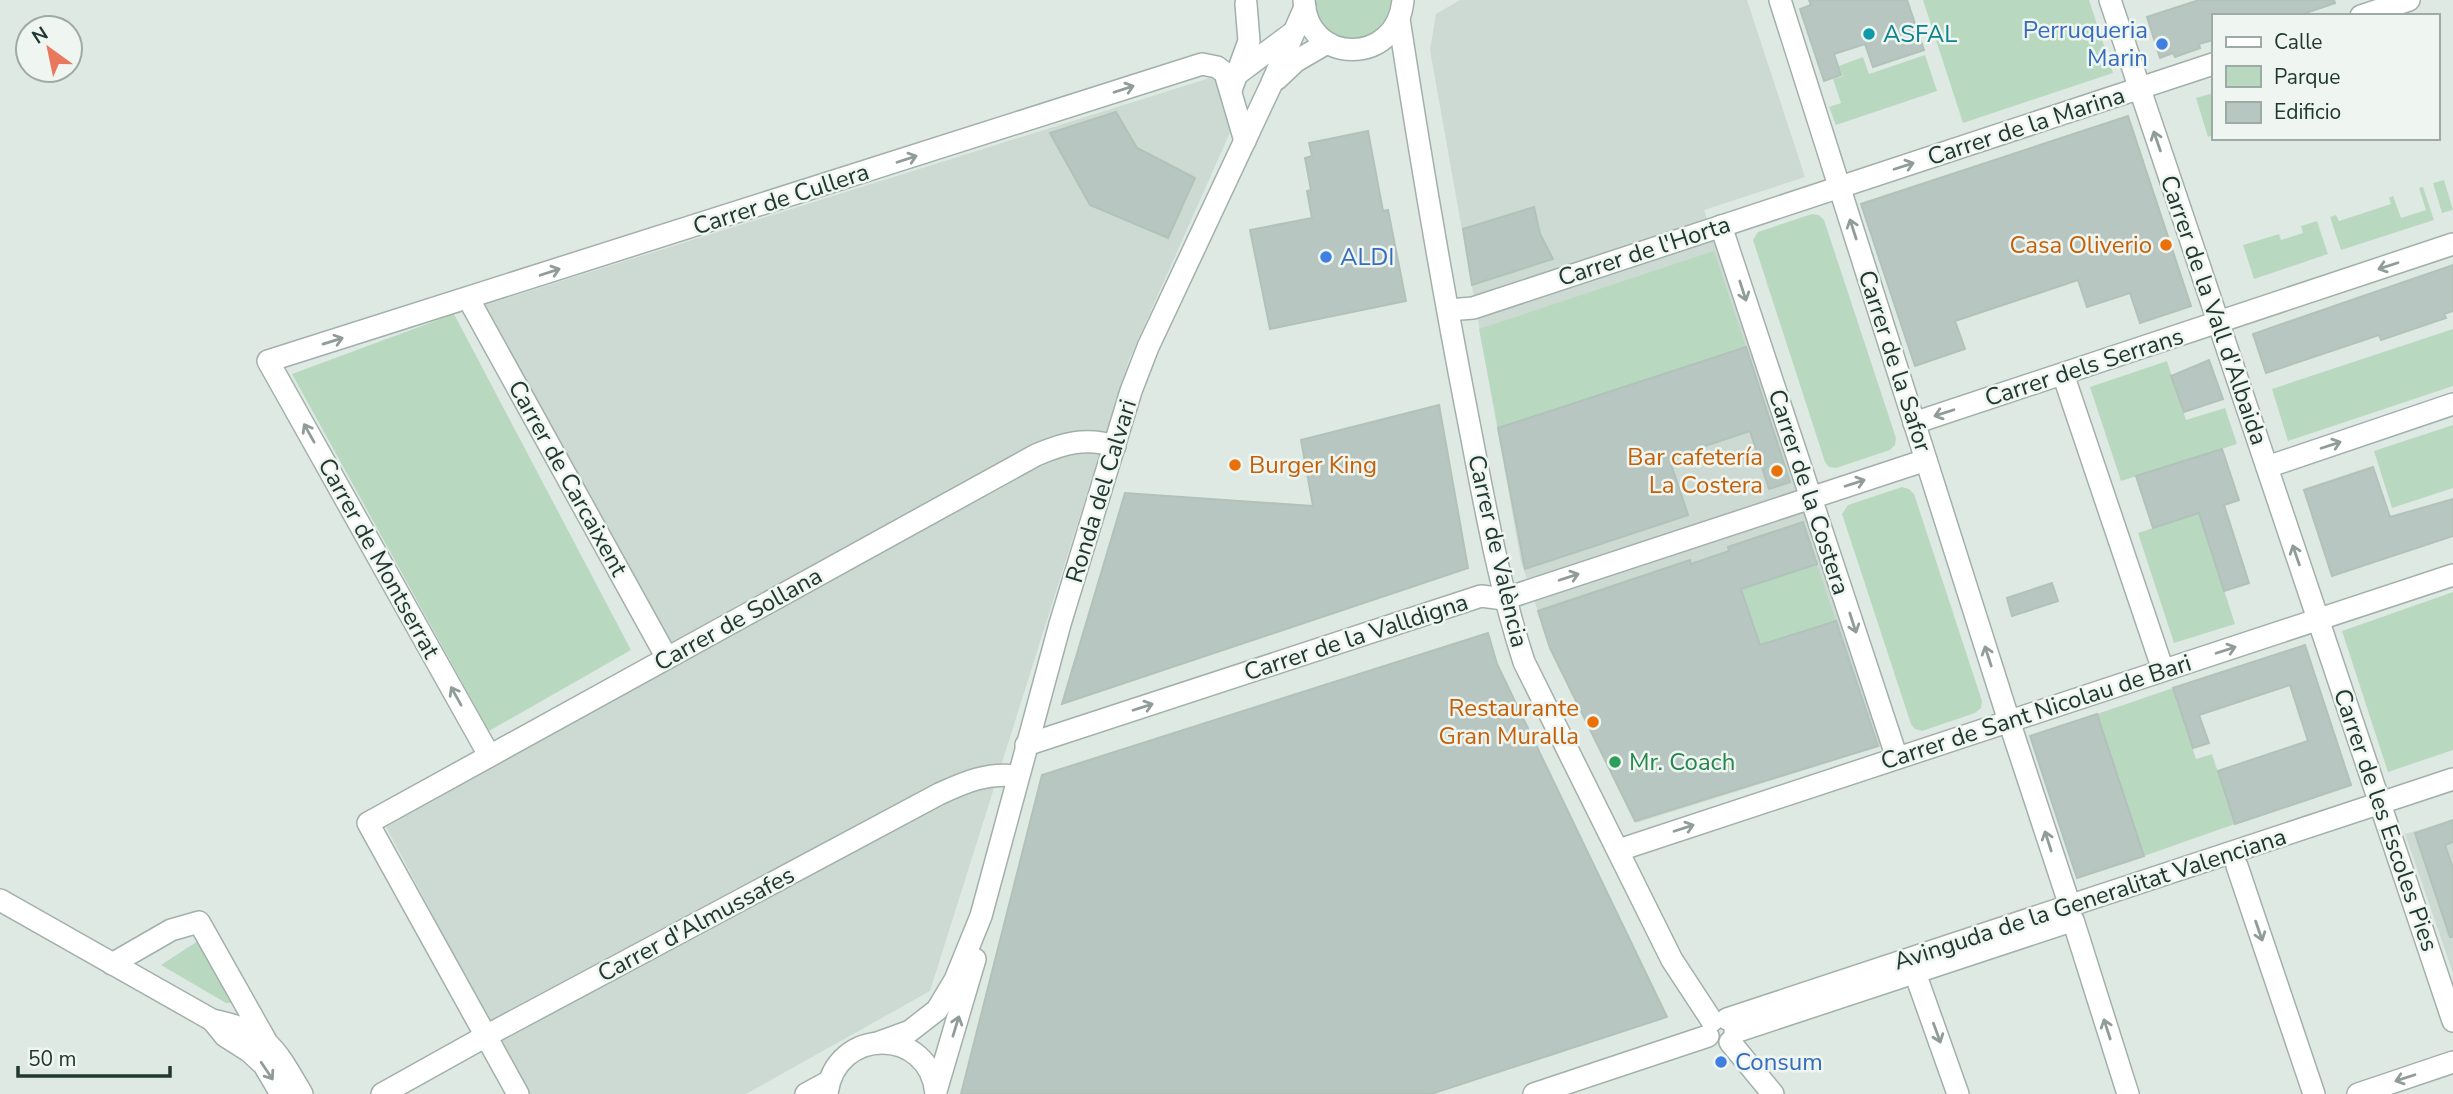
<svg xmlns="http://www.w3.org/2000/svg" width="2453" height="1094" font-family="'Nunito Sans',sans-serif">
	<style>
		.built { fill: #cdd9d3 }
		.green { fill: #b8d9c0 }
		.building { fill: #b7c6c0; stroke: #b1c2ba; stroke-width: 2 }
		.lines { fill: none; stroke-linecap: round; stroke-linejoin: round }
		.minor-casing { stroke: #a2b0ab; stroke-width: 24 }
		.minor { stroke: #fff; stroke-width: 21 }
		.oneway { stroke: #909c98 }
		.culture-dot { fill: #0f9aa8; stroke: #eff6f2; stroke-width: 2.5 }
		.shop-dot { fill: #3f7fe0; stroke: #eff6f2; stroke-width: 2.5 }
		.food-dot { fill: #e8710a; stroke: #eff6f2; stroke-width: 2.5 }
		.leisure-dot { fill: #2e9e5b; stroke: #eff6f2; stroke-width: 2.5 }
		.labels { text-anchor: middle; stroke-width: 5; stroke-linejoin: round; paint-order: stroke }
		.shop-label { font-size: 24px; fill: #366cbe; stroke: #eff6f2; text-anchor: start }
		.culture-label { font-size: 24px; fill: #0d838f; stroke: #eff6f2; text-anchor: start }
		.street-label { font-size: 24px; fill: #213831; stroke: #eff6f2 }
		.food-label { font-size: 24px; fill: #c56008; stroke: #eff6f2; text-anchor: end }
		.leisure-label { font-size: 24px; fill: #27864d; stroke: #eff6f2; text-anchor: start }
	</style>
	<rect width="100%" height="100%" fill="#dfe9e4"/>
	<g class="built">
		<polygon points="1460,0 1747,0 1805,177 1704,210 1881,746 1636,823 1554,657 1521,562 1430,50 1436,14"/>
		<polygon points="1216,76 1232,128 1129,360 930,991 746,1094 528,1094 386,827 679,663 485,305"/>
		<polygon points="2453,820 2453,973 2405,834"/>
	</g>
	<g class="green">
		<path d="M1315 0H1391V3C1381 52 1319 50 1315 0Z"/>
		<polygon points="1923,0 2089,0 2113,73 1963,123"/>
		<polygon points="1925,55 1937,91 1836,125 1829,107 1841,103 1833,79 1843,76 1839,66 1863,57 1869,74"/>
		<polygon points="2213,93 2213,135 2208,137 2196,98"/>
		<polygon points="2444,180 2453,210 2442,213 2433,183"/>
		<polygon points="2423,187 2434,220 2341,250 2330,217 2336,215 2339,221 2391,204 2389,198 2393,196 2401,218 2426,210 2419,188"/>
		<polygon points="1812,214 1819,215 1824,220 1896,438 1895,445 1890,450 1836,468 1829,467 1825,462 1753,240 1758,232"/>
		<polygon points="2317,221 2328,254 2254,279 2243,245 2279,234 2281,240 2303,233 2301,226"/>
		<polygon points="1714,251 1746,347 1498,428 1479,329"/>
		<polygon points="454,314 631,650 489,731 292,374"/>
		<polygon points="2453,329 2453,386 2288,441 2272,389"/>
		<polygon points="2167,361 2186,420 2225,408 2237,444 2121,481 2090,387"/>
		<polygon points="2453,425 2453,488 2392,508 2374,451"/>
		<polygon points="1902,487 1909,489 1914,494 1982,701 1981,708 1975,713 1922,731 1915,729 1911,724 1842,514 1848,505"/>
		<polygon points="2199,513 2235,624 2174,643 2138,533"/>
		<polygon points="1817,564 1836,621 1760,645 1741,589"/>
		<polygon points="2453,592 2453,750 2388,772 2342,631"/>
		<polygon points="2173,688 2196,759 2212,754 2235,824 2144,856 2097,714"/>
		<polygon points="198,941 234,1000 231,1003 226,1003 161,965"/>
	</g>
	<g class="building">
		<polygon points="1809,0 1907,0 1924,50 1873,67 1865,44 1834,54 1841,75 1824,81 1800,9 1811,5"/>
		<polygon points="2199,0 2334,0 2335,3 2297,16 2213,16 2213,40 2199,44 2200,48 2175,57 2173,53 2160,58 2147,17"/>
		<polygon points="1116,112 1137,148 1195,178 1168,238 1090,205 1050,133"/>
		<polygon points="2128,116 2191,306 2140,323 2130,293 2087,307 2078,280 1955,321 1965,349 1915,366 1861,204"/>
		<polygon points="1368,131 1383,211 1388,210 1406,301 1270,329 1250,230 1312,218 1307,191 1311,190 1305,158 1312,156 1309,143"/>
		<polygon points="1534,207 1540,234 1553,259 1472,285 1463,229"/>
		<polygon points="2453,265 2453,311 2444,314 2446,318 2381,340 2379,335 2266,373 2253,334"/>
		<polygon points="1746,347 1790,482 1769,489 1750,431 1669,458 1688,515 1525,569 1498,428"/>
		<polygon points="2209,360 2223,399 2184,412 2171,376"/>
		<polygon points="1439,405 1468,568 1062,704 1125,493 1313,506 1301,440"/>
		<polygon points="2222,449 2239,500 2224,505 2249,583 2224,591 2199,513 2153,528 2136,476"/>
		<polygon points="2373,467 2390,517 2453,499 2453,536 2332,576 2304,490"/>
		<polygon points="1803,522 1817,564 1741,589 1760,645 1836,621 1878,746 1635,821 1550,648 1538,611 1690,560 1691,564 1729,551 1728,547"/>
		<polygon points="2052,583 2058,601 2012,616 2007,598"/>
		<polygon points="1488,633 1497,664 1667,1017 1431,1094 961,1094 1042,775"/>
		<polygon points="2305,645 2351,785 2235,824 2218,771 2308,741 2290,685 2199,715 2209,743 2193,748 2173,688"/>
		<polygon points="2097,714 2144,856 2077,878 2030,736"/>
		<polygon points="2453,820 2453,842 2445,845 2453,868 2453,937 2450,937 2415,833"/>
	</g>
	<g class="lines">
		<defs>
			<g id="minor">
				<path d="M1304 0C1306 65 1397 67 1403 0"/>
				<polyline points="1780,0 2009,721 2070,906"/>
				<polyline points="2110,0 2453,1021"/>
				<polyline points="2361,16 2409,0"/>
				<path d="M1399 19C1419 149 1441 279 1466 408 1483 494 1497 579 1524 662L1672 960 1712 1021"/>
				<polyline points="1236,75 1291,34"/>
				<polyline points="1277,79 1296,61 1327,43"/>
				<polyline points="1231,90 1249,41 1246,4"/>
				<polyline points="1721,226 1897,758"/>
				<polyline points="468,298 667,658"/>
				<polyline points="1448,310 1473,308 2213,64"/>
				<polyline points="2063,374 2163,670"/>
				<polyline points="1914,423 2453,244"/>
				<polyline points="2267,467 2453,404"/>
				<polyline points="1026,745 1481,596 1504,599 1926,460"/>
				<polyline points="489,755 268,361 1202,64 1217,67 1225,73 1245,141"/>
				<polyline points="1619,850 2453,575"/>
				<polyline points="2237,866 2314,1094"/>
				<path d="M0 900 212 1020C268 1031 275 1048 302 1094"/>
				<polyline points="2073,920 2128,1094"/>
				<polyline points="112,964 171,930 199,922 266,1041"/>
				<polyline points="1915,973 1958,1094"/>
				<polyline points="1727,1019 2453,779"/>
				<polyline points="212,1020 225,1036 250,1052 264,1065 281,1094"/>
				<polyline points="1735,1032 2065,923"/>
				<polyline points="1730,1042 1773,1094"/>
				<polyline points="877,1043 910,1031 937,1010 955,980 981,916 1060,624 1131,391 1148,347 1271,85 1305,7"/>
				<polyline points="936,1091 975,959"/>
				<path d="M382 1094 486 1036 939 794C965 782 988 772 1017 776"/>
				<path d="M518 1094 368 823 1036 455C1064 443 1086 437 1115 446"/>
				<polyline points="806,1094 828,1082"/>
				<path d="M827 1094C835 1026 930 1026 936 1094"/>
				<polyline points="1534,1094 1708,1036"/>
				<polyline points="2358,1094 2453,1062"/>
			</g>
		</defs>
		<use href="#minor" class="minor-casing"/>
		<use href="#minor" class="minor"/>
	</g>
	<defs><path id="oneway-shaft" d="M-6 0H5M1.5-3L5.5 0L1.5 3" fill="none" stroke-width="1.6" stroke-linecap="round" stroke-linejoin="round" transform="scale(1.75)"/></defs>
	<g class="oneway">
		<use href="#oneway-shaft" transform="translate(1124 89) rotate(-18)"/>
		<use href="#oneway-shaft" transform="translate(2157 141) rotate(-109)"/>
		<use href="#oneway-shaft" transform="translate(907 159) rotate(-18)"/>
		<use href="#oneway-shaft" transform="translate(1904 166) rotate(-18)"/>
		<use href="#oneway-shaft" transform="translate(1853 229) rotate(-108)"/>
		<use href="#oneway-shaft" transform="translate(2388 266) rotate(162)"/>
		<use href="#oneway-shaft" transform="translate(550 272) rotate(-18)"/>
		<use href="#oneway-shaft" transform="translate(1743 291) rotate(72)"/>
		<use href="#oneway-shaft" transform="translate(333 341) rotate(-17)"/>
		<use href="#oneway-shaft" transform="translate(1944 413) rotate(162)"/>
		<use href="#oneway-shaft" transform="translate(309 433) rotate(-119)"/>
		<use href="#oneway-shaft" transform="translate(2331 445) rotate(-18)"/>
		<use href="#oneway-shaft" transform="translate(1855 483) rotate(-18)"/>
		<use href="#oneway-shaft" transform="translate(2296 555) rotate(-109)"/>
		<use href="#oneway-shaft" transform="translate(1569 577) rotate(-18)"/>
		<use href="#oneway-shaft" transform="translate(1853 623) rotate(72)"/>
		<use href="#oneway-shaft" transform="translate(2226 650) rotate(-18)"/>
		<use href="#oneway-shaft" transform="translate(1988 656) rotate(-108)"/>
		<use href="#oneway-shaft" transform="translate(456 696) rotate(-119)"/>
		<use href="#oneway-shaft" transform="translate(1143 707) rotate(-18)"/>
		<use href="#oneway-shaft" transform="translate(1684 828) rotate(-18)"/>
		<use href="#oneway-shaft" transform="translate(2048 841) rotate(-108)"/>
		<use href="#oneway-shaft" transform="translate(2259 931) rotate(71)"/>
		<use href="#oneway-shaft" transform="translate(956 1026) rotate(-73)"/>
		<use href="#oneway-shaft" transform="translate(2107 1029) rotate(-108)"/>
		<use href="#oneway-shaft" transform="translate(1937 1033) rotate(70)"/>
		<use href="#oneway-shaft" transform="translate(267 1071) rotate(56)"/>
		<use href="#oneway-shaft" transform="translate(2405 1078) rotate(162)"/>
	</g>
	<circle class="culture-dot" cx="1869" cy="34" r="7"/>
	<g class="shop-dot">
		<circle cx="2162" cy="44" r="7"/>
		<circle cx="1326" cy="257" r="7"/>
		<circle cx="1721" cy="1062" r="7"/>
	</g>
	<g class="food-dot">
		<circle cx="2166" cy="245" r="7"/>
		<circle cx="1235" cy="465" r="7"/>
		<circle cx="1777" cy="471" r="7"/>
		<circle cx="1593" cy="722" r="7"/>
	</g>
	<circle class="leisure-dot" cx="1615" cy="762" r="7"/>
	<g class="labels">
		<g class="shop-label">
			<text x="2148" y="38" text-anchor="end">Perruqueria<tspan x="2148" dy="28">Marin</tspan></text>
			<text x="1340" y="265">ALDI</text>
			<text x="1735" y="1070">Consum</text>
		</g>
		<g class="culture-label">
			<text x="1883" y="42">ASFAL</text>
		</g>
		<g class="street-label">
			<text transform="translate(2026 126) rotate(-18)" y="8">Carrer de la Marina</text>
			<text transform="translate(781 199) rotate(-18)" y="8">Carrer de Cullera</text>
			<text transform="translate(1644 251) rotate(-18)" y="8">Carrer de l'Horta</text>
			<text transform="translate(2214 310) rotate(71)" y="8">Carrer de la Vall d'Albaida</text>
			<text transform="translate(1895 361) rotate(72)" y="8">Carrer de la Safor</text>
			<text transform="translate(2084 367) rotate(-18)" y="8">Carrer dels Serrans</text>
			<text transform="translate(568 478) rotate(61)" y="8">Carrer de Carcaixent</text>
			<text transform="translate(1101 491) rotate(-73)" y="8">Ronda del Calvari</text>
			<text transform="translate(1809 492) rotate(72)" y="8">Carrer de la Costera</text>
			<text transform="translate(1498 551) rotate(77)" y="8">Carrer de València</text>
			<text transform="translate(379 558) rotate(61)" y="8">Carrer de Montserrat</text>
			<text transform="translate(738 619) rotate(-29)" y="8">Carrer de Sollana</text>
			<text transform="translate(1356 637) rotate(-18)" y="8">Carrer de la Valldigna</text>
			<text transform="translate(2036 712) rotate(-18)" y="8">Carrer de Sant Nicolau de Bari</text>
			<text transform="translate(2386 820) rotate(71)" y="8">Carrer de les Escoles Pies</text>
			<text transform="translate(2090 899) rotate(-18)" y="8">Avinguda de la Generalitat Valenciana</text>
			<text transform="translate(696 924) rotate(-28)" y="8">Carrer d'Almussafes</text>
		</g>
		<g class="food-label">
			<text x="2152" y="253">Casa Oliverio</text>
			<text x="1763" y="465">Bar cafetería<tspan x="1763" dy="28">La Costera</tspan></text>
			<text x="1249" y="473" text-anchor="start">Burger King</text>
			<text x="1579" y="716">Restaurante<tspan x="1579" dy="28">Gran Muralla</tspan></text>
		</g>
		<g class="leisure-label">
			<text x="1629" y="770">Mr. Coach</text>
		</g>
	</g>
	<rect x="2212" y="14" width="228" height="126" fill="#eff6f2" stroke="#9daaa5" stroke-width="2"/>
	<rect x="2226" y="37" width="35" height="10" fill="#ffffff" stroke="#9daaa5" stroke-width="2"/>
	<text x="2274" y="49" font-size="21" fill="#213831">Calle</text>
	<rect x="2226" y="66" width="35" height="21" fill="#b8d9c0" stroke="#9daaa5" stroke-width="2"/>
	<text x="2274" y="84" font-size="21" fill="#213831">Parque</text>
	<rect x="2226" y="102" width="35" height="21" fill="#b7c6c0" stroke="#9daaa5" stroke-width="2"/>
	<text x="2274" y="119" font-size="21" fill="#213831">Edificio</text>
	<g transform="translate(49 49) rotate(327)"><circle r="33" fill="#eff6f2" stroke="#9daaa5" stroke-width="2"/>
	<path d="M0-5L12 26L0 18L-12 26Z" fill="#ea785c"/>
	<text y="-10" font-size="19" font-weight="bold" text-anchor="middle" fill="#213831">N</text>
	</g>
	<path d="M18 1066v10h152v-10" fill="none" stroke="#213831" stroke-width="3.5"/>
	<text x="28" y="1066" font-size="21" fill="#213831" stroke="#eff6f2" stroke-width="5" paint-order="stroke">50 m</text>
</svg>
